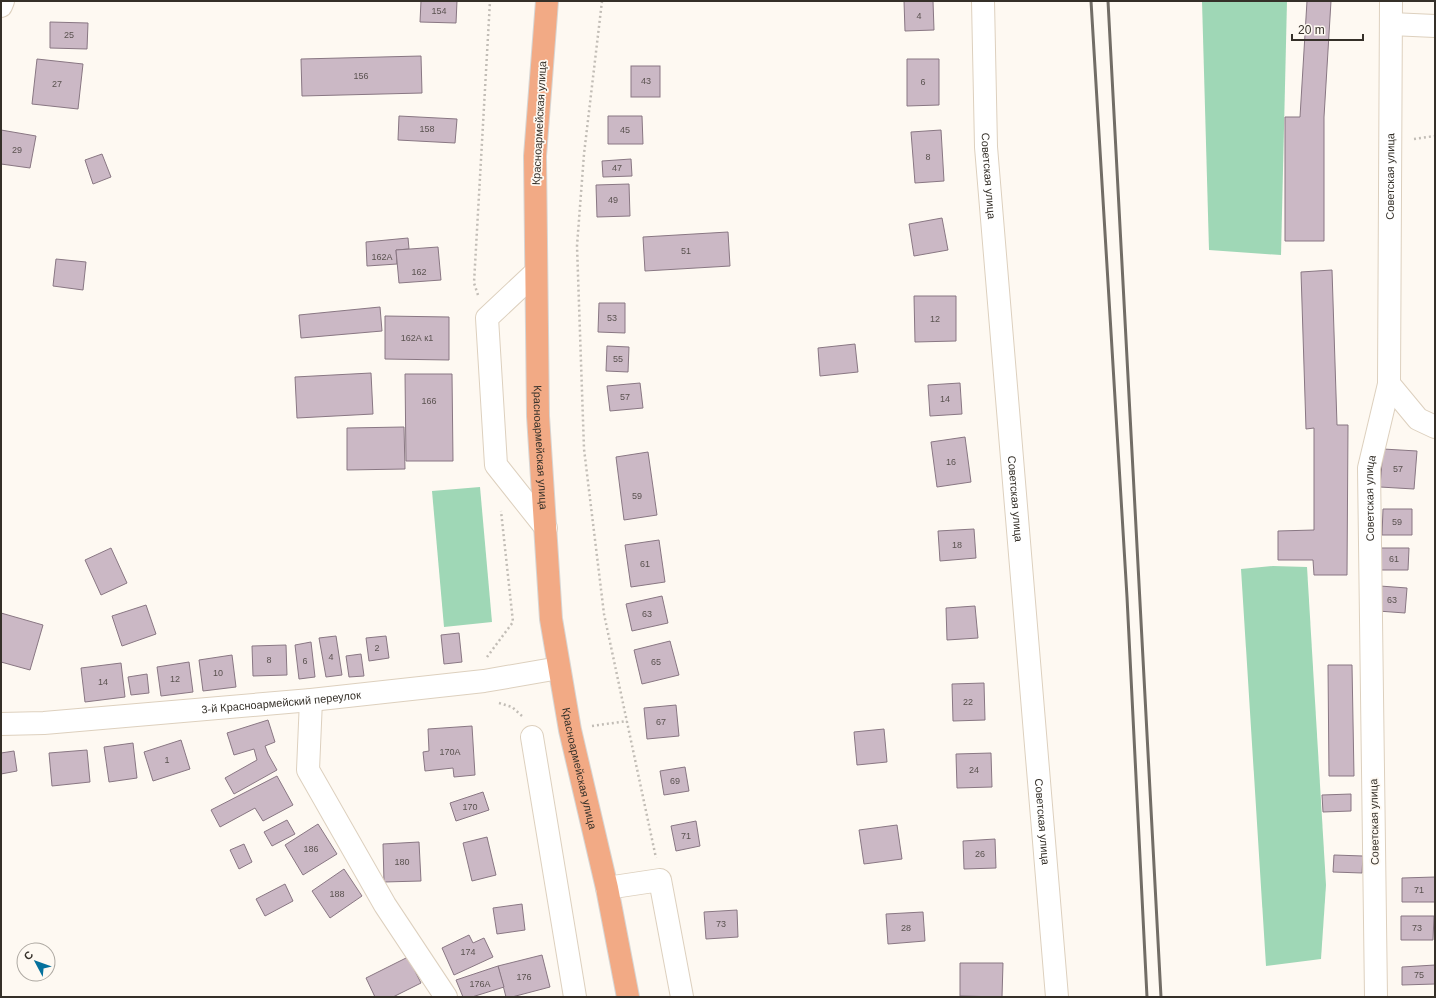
<svg xmlns="http://www.w3.org/2000/svg" width="1436" height="998" font-family="Helvetica,sans-serif">
	<style>
		.green { fill: #9fd7b6 }
		.building { fill: #cbb8c5; stroke: #897783 }
		.lines { fill: none; stroke-linecap: round; stroke-linejoin: round }
		.minor-casing { stroke: #ddd0be; stroke-width: 24 }
		.major-casing { stroke: #d7d6d4; stroke-width: 24 }
		.path { stroke: #c2bdb6; stroke-width: 2.5; stroke-dasharray: 2 3; stroke-linecap: butt }
		.minor { stroke: #fff; stroke-width: 22 }
		.major { stroke: #f2aa85; stroke-width: 22 }
		.rail { stroke: #726d66; stroke-width: 3 }
		.labels { text-anchor: middle; stroke-width: 3.5; stroke-linejoin: round; paint-order: stroke }
		.number-label { font-size: 9px; fill: #5a5250 }
		.street-label { font-size: 11px; fill: #353029; stroke: #fef9f2 }
	</style>
	<rect width="100%" height="100%" fill="#fef9f2"/>
	<g class="green">
		<polygon points="1202,1 1287,1 1281,255 1209,250"/>
		<polygon points="480,487 492,622 444,627 432,491"/>
		<polygon points="1273,566 1307,567 1326,885 1321,959 1266,966 1241,569"/>
	</g>
	<g class="building">
		<polygon points="421,1 457,1 456,23 420,22"/>
		<polygon points="904,1 933,1 934,30 905,31"/>
		<polygon points="1307,1 1331,1 1324,117 1324,241 1285,241 1285,117 1300,117"/>
		<polygon points="50,22 88,23 87,49 50,48"/>
		<polygon points="421,56 422,93 302,96 301,59"/>
		<polygon points="37,59 83,64 78,109 32,104"/>
		<polygon points="907,59 939,59 939,105 907,106"/>
		<rect x="631" y="66" width="29" height="31"/>
		<polygon points="399,116 457,119 455,143 398,140"/>
		<polygon points="608,116 642,116 643,144 608,144"/>
		<polygon points="1,130 36,136 30,168 1,164"/>
		<polygon points="941,130 944,181 915,183 911,132"/>
		<polygon points="102,154 111,177 93,184 85,160"/>
		<polygon points="631,159 632,176 603,177 602,161"/>
		<polygon points="629,184 630,216 597,217 596,185"/>
		<polygon points="942,218 948,250 914,256 909,224"/>
		<polygon points="728,232 730,266 645,271 643,237"/>
		<polygon points="408,238 409,249 396,250 397,264 367,266 366,242"/>
		<polygon points="438,247 441,280 399,283 396,250"/>
		<polygon points="56,259 86,262 83,290 53,286"/>
		<polygon points="1332,270 1337,425 1348,425 1347,575 1314,575 1313,560 1278,560 1278,531 1314,530 1314,428 1306,429 1301,272"/>
		<polygon points="914,296 956,296 956,341 915,342"/>
		<polygon points="599,303 625,303 625,333 598,332"/>
		<polygon points="380,307 382,331 301,338 299,315"/>
		<polygon points="385,316 449,317 449,360 385,359"/>
		<polygon points="855,344 858,372 820,376 818,348"/>
		<polygon points="607,346 629,347 628,372 606,371"/>
		<polygon points="371,373 373,414 297,418 295,377"/>
		<polygon points="405,374 452,374 453,461 406,461"/>
		<polygon points="640,383 643,408 610,411 607,386"/>
		<polygon points="960,383 962,414 930,416 928,385"/>
		<polygon points="404,427 405,469 347,470 347,428"/>
		<polygon points="965,437 971,482 937,487 931,442"/>
		<polygon points="1383,449 1417,451 1414,489 1380,487"/>
		<polygon points="648,452 657,515 624,520 616,457"/>
		<polygon points="1383,509 1412,509 1412,535 1382,535"/>
		<polygon points="974,529 976,558 940,561 938,531"/>
		<polygon points="659,540 665,582 631,587 625,545"/>
		<polygon points="111,548 127,583 101,595 85,560"/>
		<polygon points="1380,548 1409,548 1408,570 1380,570"/>
		<polygon points="1380,586 1407,588 1405,613 1378,611"/>
		<polygon points="662,596 668,623 632,631 626,604"/>
		<polygon points="146,605 156,634 122,646 112,616"/>
		<polygon points="975,606 978,638 947,640 946,608"/>
		<polygon points="1,613 43,625 30,670 1,662"/>
		<polygon points="459,633 462,662 444,664 441,635"/>
		<polygon points="336,636 342,675 326,677 319,638"/>
		<polygon points="386,636 389,658 369,661 366,638"/>
		<polygon points="670,641 679,675 642,684 634,650"/>
		<polygon points="311,642 315,677 299,679 295,645"/>
		<polygon points="286,645 287,675 253,676 252,646"/>
		<polygon points="361,654 364,676 349,677 346,656"/>
		<polygon points="232,655 236,687 203,691 199,660"/>
		<polygon points="189,662 193,692 161,696 157,667"/>
		<polygon points="121,663 125,697 85,702 81,668"/>
		<polygon points="1328,665 1352,665 1354,776 1329,776"/>
		<polygon points="147,674 149,693 131,695 128,677"/>
		<polygon points="984,683 985,720 953,721 952,684"/>
		<polygon points="676,705 679,736 647,739 644,708"/>
		<polygon points="268,720 275,742 265,746 268,754 277,770 234,794 225,778 257,760 254,749 234,755 227,733"/>
		<polygon points="472,726 475,775 454,777 453,768 425,771 423,752 429,751 428,729"/>
		<polygon points="884,729 887,762 857,765 854,732"/>
		<polygon points="181,740 190,769 153,781 144,752"/>
		<polygon points="133,743 137,778 109,782 104,747"/>
		<polygon points="87,750 90,782 52,786 49,753"/>
		<polygon points="14,751 17,771 1,774 1,753"/>
		<polygon points="991,753 992,787 957,788 956,754"/>
		<polygon points="685,767 689,791 664,795 660,771"/>
		<polygon points="277,776 293,805 263,821 255,808 220,827 211,810"/>
		<polygon points="483,792 489,810 456,821 450,803"/>
		<polygon points="1351,794 1351,811 1323,812 1322,795"/>
		<polygon points="287,820 295,834 272,846 264,832"/>
		<polygon points="696,821 700,846 676,851 671,826"/>
		<polygon points="318,824 337,854 303,875 285,845"/>
		<polygon points="897,825 902,859 864,864 859,830"/>
		<polygon points="487,837 496,875 472,881 463,843"/>
		<polygon points="995,839 996,868 964,869 963,841"/>
		<polygon points="419,842 421,881 384,882 383,844"/>
		<polygon points="244,844 252,862 239,869 230,850"/>
		<polygon points="1334,855 1363,856 1362,873 1333,872"/>
		<polygon points="344,869 362,896 330,918 312,891"/>
		<polygon points="1435,877 1435,902 1402,902 1402,878"/>
		<polygon points="285,884 293,901 265,916 256,899"/>
		<polygon points="522,904 525,930 497,934 493,908"/>
		<polygon points="737,910 738,937 706,939 704,912"/>
		<polygon points="923,912 925,941 888,944 886,914"/>
		<polygon points="1401,916 1434,916 1433,940 1401,940"/>
		<polygon points="469,935 473,943 484,938 493,957 454,975 442,948"/>
		<polygon points="542,955 550,987 512,997 506,997 498,966"/>
		<polygon points="408,957 421,983 393,997 375,997 366,978"/>
		<polygon points="960,963 1003,963 1002,997 960,996"/>
		<polygon points="1435,965 1435,984 1402,985 1402,967"/>
		<polygon points="498,966 504,987 472,997 463,997 456,980"/>
	</g>
	<g class="lines">
		<defs>
			<g id="minor">
				<path id="s1" d="M983 1 986 147 1057 997"/>
				<polyline points="1,6 3,1"/>
				<polyline points="1391,24 1435,26"/>
				<polyline points="536,272 487,318 496,465 546,528"/>
				<polyline points="1389,384 1418,419 1435,427"/>
				<polyline points="311,700 308,770 385,905 446,997"/>
				<path id="s2" d="M1 724 44 723 311 700 484 681 559 668"/>
				<polyline points="532,737 575,997"/>
				<polyline points="607,888 660,880 682,997"/>
				<path id="s3" d="M1376 997 1369 468 1389 384 1391 1"/>
			</g>
			<g id="major">
				<path id="s4" d="M547 1 535 156 538 416 551 619 570 730 607 888 628 997"/>
			</g>
		</defs>
		<use href="#minor" class="minor-casing"/>
		<use href="#major" class="major-casing"/>
		<g class="path">
			<polyline points="602,1 584,154 577,246 584,449 604,614 656,858"/>
			<polyline points="1414,139 1435,136"/>
			<polyline points="478,295 474,283 490,1"/>
			<polyline points="487,657 513,622 501,511"/>
			<polyline points="499,703 512,707 522,716"/>
			<polyline points="592,726 627,721"/>
		</g>
		<use href="#minor" class="minor"/>
		<use href="#major" class="major"/>
		<g class="rail">
			<polyline points="1091,1 1127,597 1147,997"/>
			<polyline points="1108,1 1161,997"/>
		</g>
	</g>
	<g class="labels">
		<g class="number-label">
			<text x="439" y="14">154</text>
			<text x="919" y="19">4</text>
			<text x="69" y="38">25</text>
			<text x="361" y="79">156</text>
			<text x="646" y="84">43</text>
			<text x="923" y="85">6</text>
			<text x="57" y="87">27</text>
			<text x="427" y="132">158</text>
			<text x="625" y="133">45</text>
			<text x="17" y="153">29</text>
			<text x="928" y="160">8</text>
			<text x="617" y="171">47</text>
			<text x="613" y="203">49</text>
			<text x="686" y="254">51</text>
			<text x="382" y="260">162А</text>
			<text x="419" y="275">162</text>
			<text x="612" y="321">53</text>
			<text x="935" y="322">12</text>
			<text x="417" y="341">162А к1</text>
			<text x="618" y="362">55</text>
			<text x="625" y="400">57</text>
			<text x="945" y="402">14</text>
			<text x="429" y="404">166</text>
			<text x="951" y="465">16</text>
			<text x="1398" y="472">57</text>
			<text x="637" y="499">59</text>
			<text x="1397" y="525">59</text>
			<text x="957" y="548">18</text>
			<text x="1394" y="562">61</text>
			<text x="645" y="567">61</text>
			<text x="1392" y="603">63</text>
			<text x="647" y="617">63</text>
			<text x="377" y="651">2</text>
			<text x="331" y="660">4</text>
			<text x="269" y="663">8</text>
			<text x="305" y="664">6</text>
			<text x="656" y="665">65</text>
			<text x="218" y="676">10</text>
			<text x="175" y="682">12</text>
			<text x="103" y="685">14</text>
			<text x="968" y="705">22</text>
			<text x="661" y="725">67</text>
			<text x="450" y="755">170А</text>
			<text x="167" y="763">1</text>
			<text x="974" y="773">24</text>
			<text x="675" y="784">69</text>
			<text x="470" y="810">170</text>
			<text x="686" y="839">71</text>
			<text x="311" y="852">186</text>
			<text x="980" y="857">26</text>
			<text x="402" y="865">180</text>
			<text x="1419" y="893">71</text>
			<text x="337" y="897">188</text>
			<text x="721" y="927">73</text>
			<text x="906" y="931">28</text>
			<text x="1417" y="931">73</text>
			<text x="468" y="955">174</text>
			<text x="1419" y="978">75</text>
			<text x="524" y="980">176</text>
			<text x="480" y="987">176А</text>
		</g>
		<g class="street-label">
			<text transform="translate(539 123) rotate(-87)" y="4">Красноармейская улица</text>
			<text dy="4" stroke="none"><textPath href="#s1" startOffset="175">Советская улица</textPath></text>
			<text dy="4" stroke="none"><textPath href="#s3" startOffset="823">Советская улица</textPath></text>
			<text dy="4" stroke="none"><textPath href="#s4" startOffset="447">Красноармейская улица</textPath></text>
			<text dy="4" stroke="none"><textPath href="#s3" startOffset="499">Советская улица</textPath></text>
			<text dy="4" stroke="none"><textPath href="#s1" startOffset="499">Советская улица</textPath></text>
			<text dy="4" stroke="none"><textPath href="#s2" startOffset="281">3-й Красноармейский переулок</textPath></text>
			<text dy="4" stroke="none"><textPath href="#s4" startOffset="771">Красноармейская улица</textPath></text>
			<text dy="4" stroke="none"><textPath href="#s1" startOffset="823">Советская улица</textPath></text>
			<text transform="translate(1374 822) rotate(-91)" y="4">Советская улица</text>
		</g>
	</g>
	<rect width="1436" height="998" fill="none" stroke="#353029" stroke-width="4"/>
	<g transform="translate(36 962) rotate(311)"><circle r="19" fill="#fef9f2" stroke="#aea9a2"/>
	<path d="M0-3L7 15L0 10L-7 15Z" fill="#05719d"/>
	<text y="-6" font-size="11" font-weight="bold" text-anchor="middle" fill="#353029">С</text>
	</g>
	<path d="M1292 34v6h71v-6" fill="none" stroke="#353029" stroke-width="2"/>
	<text x="1298" y="34" font-size="12" fill="#353029" stroke="#fef9f2" stroke-width="3" paint-order="stroke">20 m</text>
</svg>
